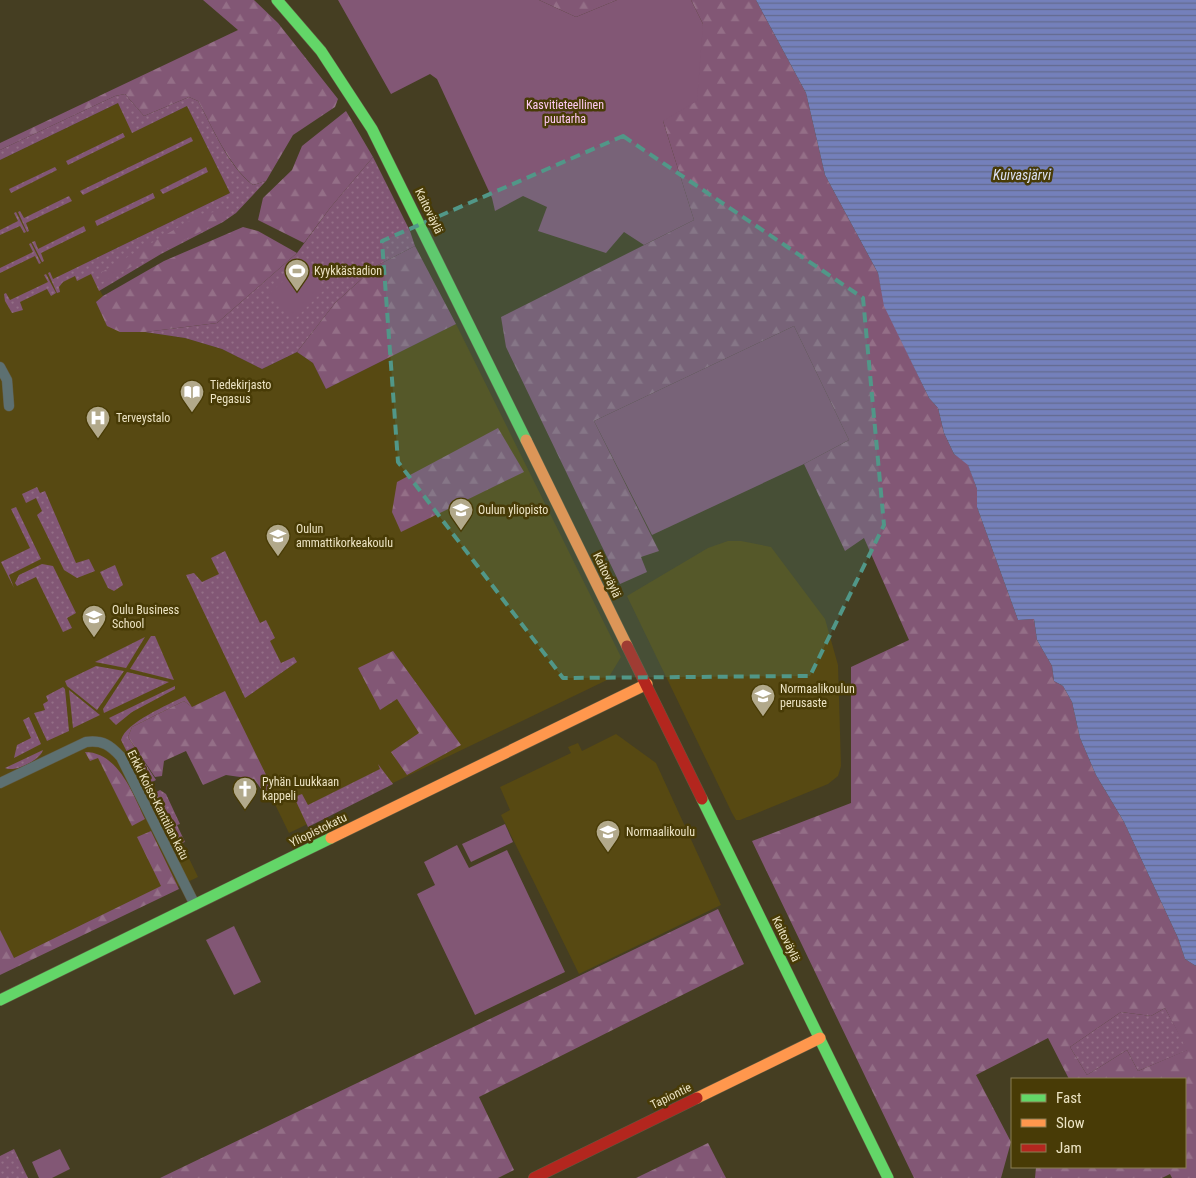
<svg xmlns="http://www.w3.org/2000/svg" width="1196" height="1178" font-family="'Roboto Condensed',sans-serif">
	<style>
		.built { fill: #574912 }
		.grass { fill: url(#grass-dots) }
		.forest { fill: url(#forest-firs); fill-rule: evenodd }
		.garden { fill: #825775 }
		.water { fill: url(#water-rules) }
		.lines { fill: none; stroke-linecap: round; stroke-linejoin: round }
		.street-casing { stroke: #615a41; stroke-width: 11 }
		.fast-casing { stroke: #615a41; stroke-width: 12 }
		.slow-casing { stroke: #615a41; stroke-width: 12 }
		.jam-casing { stroke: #615a41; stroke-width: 12 }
		.street { stroke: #5d7071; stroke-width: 10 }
		.fast { stroke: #63d668; stroke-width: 11 }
		.slow { stroke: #ff974d; stroke-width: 11 }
		.jam { stroke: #b3261e; stroke-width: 11 }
		.marked { fill: #519788; fill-opacity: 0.2; stroke: #519788; stroke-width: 4; stroke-dasharray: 10 6; stroke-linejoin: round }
		.labels { text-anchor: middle; stroke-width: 5; stroke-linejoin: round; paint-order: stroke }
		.park-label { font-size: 12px; fill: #ffcaf3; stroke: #483b06 }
		.street-label { font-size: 12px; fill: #ece3c3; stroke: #483b06 }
		.poi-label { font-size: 12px; fill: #ece3c3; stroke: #483b06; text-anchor: start }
		.water-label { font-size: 14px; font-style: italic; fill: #dbe0f3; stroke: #483b06 }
	</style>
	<defs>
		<pattern id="grass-dots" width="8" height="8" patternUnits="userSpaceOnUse" patternTransform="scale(1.25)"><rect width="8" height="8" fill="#825775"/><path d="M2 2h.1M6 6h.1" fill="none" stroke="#946f87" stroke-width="1.8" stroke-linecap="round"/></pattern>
		<pattern id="forest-firs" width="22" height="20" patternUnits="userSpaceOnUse" patternTransform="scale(1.25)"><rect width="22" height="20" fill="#825775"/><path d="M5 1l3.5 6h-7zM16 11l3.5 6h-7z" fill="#946f87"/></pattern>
		<pattern id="water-rules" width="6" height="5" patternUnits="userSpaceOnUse" patternTransform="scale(1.25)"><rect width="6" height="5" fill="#7480bb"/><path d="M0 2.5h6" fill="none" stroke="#646b8e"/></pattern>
	</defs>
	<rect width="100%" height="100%" fill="#453e22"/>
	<g class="built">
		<polygon points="118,103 133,132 187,106 230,193 86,263 103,296 96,302 120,332 145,332 185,338 222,349 262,369 297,352 313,363 326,389 456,324 621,657 607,680 289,833 227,706 137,751 198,877 0,973 0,160"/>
		<polygon points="728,541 741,541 771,547 825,619 838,665 841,766 838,776 828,784 740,820 736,820 732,813 627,596 708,548"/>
		<polygon points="616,734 656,763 721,905 579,974 501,815 510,810 500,787 571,753 568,747 578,743 582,751"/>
	</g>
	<g class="grass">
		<path d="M125 94 144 116 189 97 198 101C213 128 228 166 253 185L266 181 236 213 223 222 161 254 99 291 91 274 77 281 75 276 63 282 59 287 60 292 57 293 48 273 50 272 53 279 230 193 187 106 132 133 118 103 0 160V150L115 96Z"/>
		<polygon points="123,133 125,137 68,165 66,161"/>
		<polygon points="191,137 193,141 83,195 80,191"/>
		<polygon points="373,157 410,231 415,246 376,266 335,303 297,352 262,369 222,349 185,338 145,332 217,323 297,253 330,208"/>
		<polygon points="55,167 57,170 11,193 9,189"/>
		<polygon points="206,167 208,172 163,194 160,190"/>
		<polygon points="153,193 155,198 97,226 95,221"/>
		<polygon points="69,196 72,201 26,223 29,231 27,232 18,212 20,211 24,218"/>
		<polygon points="16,212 26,232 24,233 20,226 0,235 0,230 18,221 14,213"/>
		<polygon points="84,226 86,231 41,253 44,261 42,262 32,242 35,241 38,249"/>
		<polygon points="31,243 41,263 39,264 35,256 0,273 0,268 33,252 29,244"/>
		<polygon points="46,274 56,293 51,296 47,289 20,302 23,310 12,313 5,301 4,294 6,293 10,300 48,282 44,275"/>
		<polygon points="37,487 40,493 45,491 76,563 89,559 95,571 77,578 64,570 37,515 42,511 36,498 26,503 22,494"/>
		<polygon points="16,507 41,559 9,575 14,588 1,562 30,548 11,509"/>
		<polygon points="225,551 260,623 266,620 275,638 270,641 281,663 294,657 297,662 245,698 186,575 194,573 202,582 219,574 211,558"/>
		<polygon points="42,564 53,566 76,613 67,618 72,628 63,632 36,577 17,586 15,583 19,575"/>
		<polygon points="115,565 123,585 114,591 108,588 100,572"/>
		<polygon points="151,636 155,636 174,680 130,669"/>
		<polygon points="145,637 126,668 95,662"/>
		<polygon points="96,666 124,671 97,710 67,686 65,681"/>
		<polygon points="127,672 169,682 104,713 103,709"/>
		<polygon points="175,686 175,689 132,712 116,725 109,718"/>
		<polygon points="63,687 65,689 69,731 47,741 34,713 45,710 43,704 48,701 46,696"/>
		<polygon points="69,690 100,715 73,728"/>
		<path d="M185 696 192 707 184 701 132 727 128 737 156 780 144 786 121 740C126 722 168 705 185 696Z"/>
		<polygon points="29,717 41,744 14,758 17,745 31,738 23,720"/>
		<path d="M43 750C40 760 15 773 5 768Z"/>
		<polygon points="378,764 393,784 308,827 294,797 302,794 308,805 380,769"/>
		<polygon points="160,790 166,794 180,824 177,825 185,842 174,845 151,795"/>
		<polygon points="1165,1008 1188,1050 1138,1071 1127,1050 1087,1075 1070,1047 1121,1012 1151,1016"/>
		<polygon points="14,1149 28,1178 0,1178 0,1156"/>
	</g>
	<g class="forest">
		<path d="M203 0H254L278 23 338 99 335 107 293 135 266 181 253 185C228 165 213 128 198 101L189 97 144 116 125 94 115 96 0 150V143L238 30Z"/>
		<polygon points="539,0 617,0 576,17"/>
		<path d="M691 0H756L806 93 825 175 878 273 885 306 929 398 938 408 944 433 954 454 968 464 977 489V507L1018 620 1034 619 1037 640 1052 666 1054 681 1063 686 1072 702 1080 738 1096 775 1124 822 1178 938 1185 959 1196 966V1178H1172L1170 1174 1162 1178H1035L1036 1167H1185V1079H1069L1048 1038 976 1075 1011 1142 1001 1178H914L752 841 851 803V667L909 640 864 538 845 551 804 464 849 440 794 326 594 421 659 551 641 557 647 572 620 584 506 347 501 317 694 220 663 121 703 24ZM1165 1008 1187 1050 1138 1071 1127 1050 1087 1075 1070 1047 1121 1012 1151 1016Z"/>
		<polygon points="346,111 373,157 330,208 304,243 258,220 263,198 292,170 302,146"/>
		<polygon points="233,209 223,220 100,283 102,272 201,214"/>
		<polygon points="243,227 258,231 297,253 217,323 145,332 120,332 107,326 96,302 103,296 164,261"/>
		<polygon points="415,246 456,324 326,389 313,363 297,352 335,303 376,266"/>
		<polygon points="498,428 524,472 401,532 392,512 397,482"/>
		<polygon points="393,651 461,745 407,775 391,752 419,733 397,699 380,710 358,668"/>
		<polygon points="225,691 273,789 264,793 254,779 226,775 203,785 186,751 164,761 162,776 155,777 128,737 132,727 184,701 192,707"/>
		<path d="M85 752C118 752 133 794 145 819L132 826 98 758 90 761Z"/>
		<polygon points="151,831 179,889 0,975 0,930 14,958 161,886 137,837"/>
		<polygon points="718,909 744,964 479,1097 514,1170 498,1178 160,1178"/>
		<polygon points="708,1143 726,1178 636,1178 638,1177"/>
	</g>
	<g class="garden">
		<polygon points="338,0 539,0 576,17 617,0 691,0 703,24 697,101 663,121 694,220 644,245 624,232 606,253 538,231 547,207 523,196 495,211 492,198 437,79 430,74 391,94"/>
		<polygon points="300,265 324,290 294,320 269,294"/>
		<polygon points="794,326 849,440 804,464 652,535 594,421"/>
		<polygon points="505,824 513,842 471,862 462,844"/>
		<polygon points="457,845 469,868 507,850 565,972 475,1015 417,894 435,885 424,862"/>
		<polygon points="234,926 261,982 234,995 206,940"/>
		<polygon points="60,1149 70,1169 52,1178 39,1178 32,1162"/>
	</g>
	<polygon class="water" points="756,0 1196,0 1196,966 1185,959 1178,938 1124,822 1096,775 1080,738 1072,702 1063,686 1054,681 1052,666 1037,640 1034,619 1018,620 977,507 977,489 968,465 954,454 944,433 938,408 929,398 884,306 878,273 825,175 806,93"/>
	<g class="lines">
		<defs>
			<g id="street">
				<polyline points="0,367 7,380 9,406"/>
				<path d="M0 783 86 742C103 740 110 745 121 757L195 905"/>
			</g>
			<g id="fast">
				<polyline points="277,0 321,51 372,129 526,440"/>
				<polyline points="702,799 888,1178"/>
				<polyline points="0,1000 331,838"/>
			</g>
			<g id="slow">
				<polyline points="526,440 627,646"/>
				<polyline points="331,838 647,684"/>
				<polyline points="697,1098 820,1038"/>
			</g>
			<g id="jam">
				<polyline points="627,646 702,799"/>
				<polyline points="534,1178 697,1098"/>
			</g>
		</defs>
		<use href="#street" class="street-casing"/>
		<use href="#fast" class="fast-casing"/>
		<use href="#slow" class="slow-casing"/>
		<use href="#jam" class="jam-casing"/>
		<use href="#street" class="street"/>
		<use href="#fast" class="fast"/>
		<use href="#slow" class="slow"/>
		<use href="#jam" class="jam"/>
	</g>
	<path class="marked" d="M623 136 863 298 884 525 810 676 563 678 398 462 382 241Z"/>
	<defs>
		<symbol id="stadium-pin" viewBox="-11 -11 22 30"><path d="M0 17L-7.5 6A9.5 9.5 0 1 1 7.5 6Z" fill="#b2a98b" stroke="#483b06"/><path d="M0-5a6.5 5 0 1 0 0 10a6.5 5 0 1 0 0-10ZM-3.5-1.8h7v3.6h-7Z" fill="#fff"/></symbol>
		<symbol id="library-pin" viewBox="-11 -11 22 30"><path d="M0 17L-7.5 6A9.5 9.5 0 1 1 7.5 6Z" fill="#b2a98b" stroke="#483b06"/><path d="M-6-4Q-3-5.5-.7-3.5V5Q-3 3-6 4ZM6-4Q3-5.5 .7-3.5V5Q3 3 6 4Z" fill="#fff"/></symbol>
		<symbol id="hospital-pin" viewBox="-11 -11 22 30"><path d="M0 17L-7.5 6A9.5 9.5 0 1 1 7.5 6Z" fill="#b2a98b" stroke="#483b06"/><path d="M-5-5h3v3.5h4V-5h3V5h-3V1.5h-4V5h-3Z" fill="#fff"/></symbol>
		<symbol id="university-pin" viewBox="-11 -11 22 30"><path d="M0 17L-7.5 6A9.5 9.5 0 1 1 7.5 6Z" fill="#b2a98b" stroke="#483b06"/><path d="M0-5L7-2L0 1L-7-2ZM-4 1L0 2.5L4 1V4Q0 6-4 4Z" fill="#fff"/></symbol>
		<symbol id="school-pin" viewBox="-11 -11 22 30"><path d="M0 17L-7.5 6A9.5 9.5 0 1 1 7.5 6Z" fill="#b2a98b" stroke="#483b06"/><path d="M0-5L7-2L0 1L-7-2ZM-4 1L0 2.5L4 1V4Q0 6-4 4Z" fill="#fff"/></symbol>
		<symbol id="church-pin" viewBox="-11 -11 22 30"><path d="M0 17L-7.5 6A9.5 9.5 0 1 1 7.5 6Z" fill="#b2a98b" stroke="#483b06"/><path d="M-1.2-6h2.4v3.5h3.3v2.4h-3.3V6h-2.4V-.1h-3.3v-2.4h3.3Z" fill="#fff"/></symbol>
	</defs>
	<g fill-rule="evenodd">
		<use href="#stadium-pin" x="283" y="257" width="28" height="38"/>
		<use href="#library-pin" x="178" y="378" width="28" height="38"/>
		<use href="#hospital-pin" x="84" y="404" width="28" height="38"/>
		<use href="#university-pin" x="447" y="496" width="28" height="38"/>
		<use href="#university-pin" x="264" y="522" width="28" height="38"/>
		<use href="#university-pin" x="80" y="603" width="28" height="38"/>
		<use href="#school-pin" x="749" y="682" width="28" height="38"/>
		<use href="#church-pin" x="231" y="775" width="28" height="38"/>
		<use href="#school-pin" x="594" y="818" width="28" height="38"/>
	</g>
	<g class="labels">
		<g class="park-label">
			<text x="565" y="109">Kasvitieteellinen<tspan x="565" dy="14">puutarha</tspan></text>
		</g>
		<g class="street-label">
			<text transform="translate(429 211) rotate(64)" y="4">Kaitoväylä</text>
			<text transform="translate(607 575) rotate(64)" y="4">Kaitoväylä</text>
			<text transform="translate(158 805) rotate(63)" y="4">Erkki Koiso-Kanttilan katu</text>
			<text transform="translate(318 830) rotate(-26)" y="4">Yliopistokatu</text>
			<text transform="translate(786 939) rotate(64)" y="4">Kaitoväylä</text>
			<text transform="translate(671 1096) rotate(-26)" y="4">Tapiontie</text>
		</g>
		<g class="poi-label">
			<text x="314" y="275">Kyykkästadion</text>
			<text x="210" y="389">Tiedekirjasto<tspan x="210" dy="14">Pegasus</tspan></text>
			<text x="116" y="422">Terveystalo</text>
			<text x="478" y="514">Oulun yliopisto</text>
			<text x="296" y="533">Oulun<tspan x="296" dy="14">ammattikorkeakoulu</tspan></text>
			<text x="112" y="614">Oulu Business<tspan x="112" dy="14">School</tspan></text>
			<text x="780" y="693">Normaalikoulun<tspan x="780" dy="14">perusaste</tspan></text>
			<text x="262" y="786">Pyhän Luukkaan<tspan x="262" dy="14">kappeli</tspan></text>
			<text x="626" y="836">Normaalikoulu</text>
		</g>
		<g class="water-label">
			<text x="1022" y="180">Kuivasjärvi</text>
		</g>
	</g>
	<rect x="1011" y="1078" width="175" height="90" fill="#483b06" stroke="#8a7e52"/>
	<rect x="1021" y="1094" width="25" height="8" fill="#63d668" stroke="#8a7e52"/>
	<text x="1056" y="1103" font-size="15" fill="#ece3c3">Fast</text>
	<rect x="1021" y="1119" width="25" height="8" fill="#ff974d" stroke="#8a7e52"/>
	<text x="1056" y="1128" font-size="15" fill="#ece3c3">Slow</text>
	<rect x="1021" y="1144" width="25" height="8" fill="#b3261e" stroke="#8a7e52"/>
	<text x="1056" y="1153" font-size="15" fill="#ece3c3">Jam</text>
</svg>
